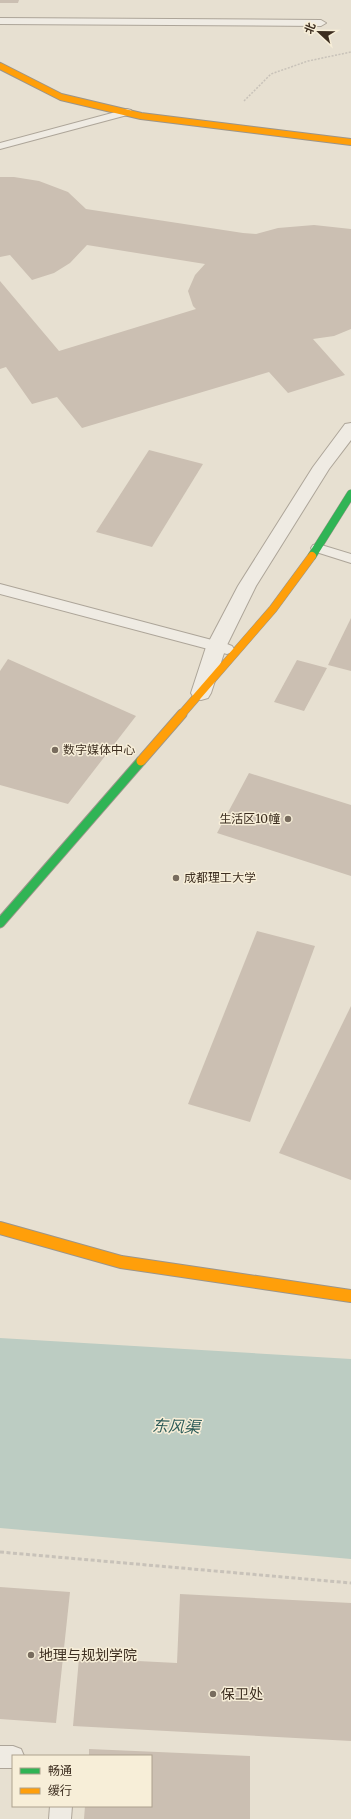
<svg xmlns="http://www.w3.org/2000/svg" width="351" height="1819" font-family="Merriweather,'Noto Sans SC',serif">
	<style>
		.water { fill: #bcccc2 }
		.building { fill: #cbbfb2 }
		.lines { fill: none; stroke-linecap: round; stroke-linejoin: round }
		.lane-casing { stroke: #ada599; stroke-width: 2 }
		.street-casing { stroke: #ada599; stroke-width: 2 }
		.fast-far1-casing { stroke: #9c958a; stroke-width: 9 }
		.fast-casing { stroke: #9c958a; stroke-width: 11 }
		.slow-far3-casing { stroke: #9c958a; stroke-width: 8 }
		.slow-far2-casing { stroke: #9c958a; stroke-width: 9 }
		.slow-far1-casing { stroke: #9c958a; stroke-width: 11 }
		.slow-casing { stroke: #9c958a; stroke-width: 14 }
		.path-far1 { stroke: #c8c2b9; stroke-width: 1.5; stroke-dasharray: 2 1.5; stroke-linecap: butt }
		.path { stroke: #c8c2b9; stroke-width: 3; stroke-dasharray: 4 2.5; stroke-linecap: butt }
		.lane { fill: #efebe3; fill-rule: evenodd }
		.street { fill: #efebe3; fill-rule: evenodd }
		.fast-far1 { stroke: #30b455; stroke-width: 8 }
		.fast { stroke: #30b455; stroke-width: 9 }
		.slow-far3 { stroke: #ff9f0a; stroke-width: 6 }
		.slow-far2 { stroke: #ff9f0a; stroke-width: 8 }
		.slow-far1 { stroke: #ff9f0a; stroke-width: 9 }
		.slow { stroke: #ff9f0a; stroke-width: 12 }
		.poi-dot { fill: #786c5e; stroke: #f7eed8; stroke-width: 1.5 }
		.labels { text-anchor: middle; stroke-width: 3; stroke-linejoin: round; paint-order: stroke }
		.poi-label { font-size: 12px; fill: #3d2e20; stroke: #f7eed8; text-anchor: start }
		.near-poi-label { font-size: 14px; fill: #3d2e20; stroke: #f7eed8; text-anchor: start }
		.near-water-label { font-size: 16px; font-style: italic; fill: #2f5d5a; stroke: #f7eed8 }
	</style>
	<rect width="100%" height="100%" fill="#e7e0d1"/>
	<polygon class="water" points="0,1338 351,1359 351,1559 0,1528"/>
	<g class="building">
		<polygon points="0,0 19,0 18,3 0,3"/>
		<polygon points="0,177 14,177 39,181 68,192 86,209 243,233 256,234 278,228 314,225 351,229 351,329 334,336 313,339 345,375 288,393 269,372 82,428 57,397 32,404 6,367 0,369 0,281 59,351 196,309 193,306 188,291 195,275 205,264 87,245 70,263 54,273 32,280 10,255 0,257"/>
		<polygon points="149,450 203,464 152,547 96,532"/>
		<polygon points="351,618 351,671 328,665"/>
		<polygon points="8,659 136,716 68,804 0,785 0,671"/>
		<polygon points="297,660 327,668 304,711 274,702"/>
		<polygon points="249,773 351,805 351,876 217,833"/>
		<polygon points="257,931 315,946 250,1122 188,1104"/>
		<polygon points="351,1006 351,1180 279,1153"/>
		<polygon points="0,1587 70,1592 56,1723 0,1719"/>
		<polygon points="180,1594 351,1603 351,1741 73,1726 79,1658 177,1663"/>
		<polygon points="89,1749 250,1756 250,1819 84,1819 85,1806 151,1806 151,1756 89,1756"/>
	</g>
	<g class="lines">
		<defs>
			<g id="lane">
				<polygon points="0,18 321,20 326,23 321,26 0,24"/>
				<polygon points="127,109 131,110 132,112 131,114 0,149 0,143"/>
				<polygon points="318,544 351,554 351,563 313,551 311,548 313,545"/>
				<polygon points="0,584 227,644 232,646 234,649 232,652 227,654 0,594"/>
				<polygon points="0,1746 13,1746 21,1749 24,1756 13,1756 13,1768 0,1768"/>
				<polygon points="50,1806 72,1806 71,1819 49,1819"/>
			</g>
			<polygon id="street" points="351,423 351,440 329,469 256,586 226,647 211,693 208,698 201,700 194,698 191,693 206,647 238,586 313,467 345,424"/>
			<polyline id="fast-far1" points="312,556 351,494"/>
			<polyline id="fast" points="0,923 141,761"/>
			<polyline id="slow-far3" points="0,66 61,97 141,116 351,142"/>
			<polyline id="slow-far2" points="181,715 273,609 312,556"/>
			<polyline id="slow-far1" points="141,761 182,714"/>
			<polyline id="slow" points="0,1228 121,1262 351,1296"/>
		</defs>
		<use href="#lane" class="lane-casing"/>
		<use href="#street" class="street-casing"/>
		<use href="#fast-far1" class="fast-far1-casing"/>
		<use href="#fast" class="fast-casing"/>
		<use href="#slow-far3" class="slow-far3-casing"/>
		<use href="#slow-far2" class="slow-far2-casing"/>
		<use href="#slow-far1" class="slow-far1-casing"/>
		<use href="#slow" class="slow-casing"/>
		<polyline class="path-far1" points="244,101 271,74 308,61 351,52"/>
		<polyline class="path" points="0,1552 351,1583"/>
		<use href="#lane" class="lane"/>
		<use href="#street" class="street"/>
		<use href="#fast-far1" class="fast-far1"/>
		<use href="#fast" class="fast"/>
		<use href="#slow-far3" class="slow-far3"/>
		<use href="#slow-far2" class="slow-far2"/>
		<use href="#slow-far1" class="slow-far1"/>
		<use href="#slow" class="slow"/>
	</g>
	<g class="poi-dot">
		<circle cx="55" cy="750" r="4"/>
		<circle cx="288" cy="819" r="4"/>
		<circle cx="176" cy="878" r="4"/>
		<circle cx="31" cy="1655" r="4"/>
		<circle cx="213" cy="1694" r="4"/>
	</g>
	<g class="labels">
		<g class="poi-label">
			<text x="63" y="754">数字媒体中心</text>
			<text x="280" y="823" text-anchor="end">生活区10幢</text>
			<text x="184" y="882">成都理工大学</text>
		</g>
		<g class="near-poi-label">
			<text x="39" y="1660">地理与规划学院</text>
			<text x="221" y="1699">保卫处</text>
		</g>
		<g class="near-water-label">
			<text transform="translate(176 1426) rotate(2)" y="6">东风渠</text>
		</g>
	</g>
	<rect x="12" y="1755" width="140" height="52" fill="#f7eed8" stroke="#ada18e"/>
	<rect x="20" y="1768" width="20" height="6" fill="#30b455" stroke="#ada18e"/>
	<text x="48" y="1775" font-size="12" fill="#3d2e20">畅通</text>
	<rect x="20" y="1788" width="20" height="6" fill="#ff9f0a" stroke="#ada18e"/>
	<text x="48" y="1795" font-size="12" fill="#3d2e20">缓行</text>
	<g transform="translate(319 32) rotate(292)" stroke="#f7eed8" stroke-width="3" paint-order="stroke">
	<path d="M0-3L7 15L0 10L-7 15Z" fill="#3d2e20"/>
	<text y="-6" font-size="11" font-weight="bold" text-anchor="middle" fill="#3d2e20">北</text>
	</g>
</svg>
